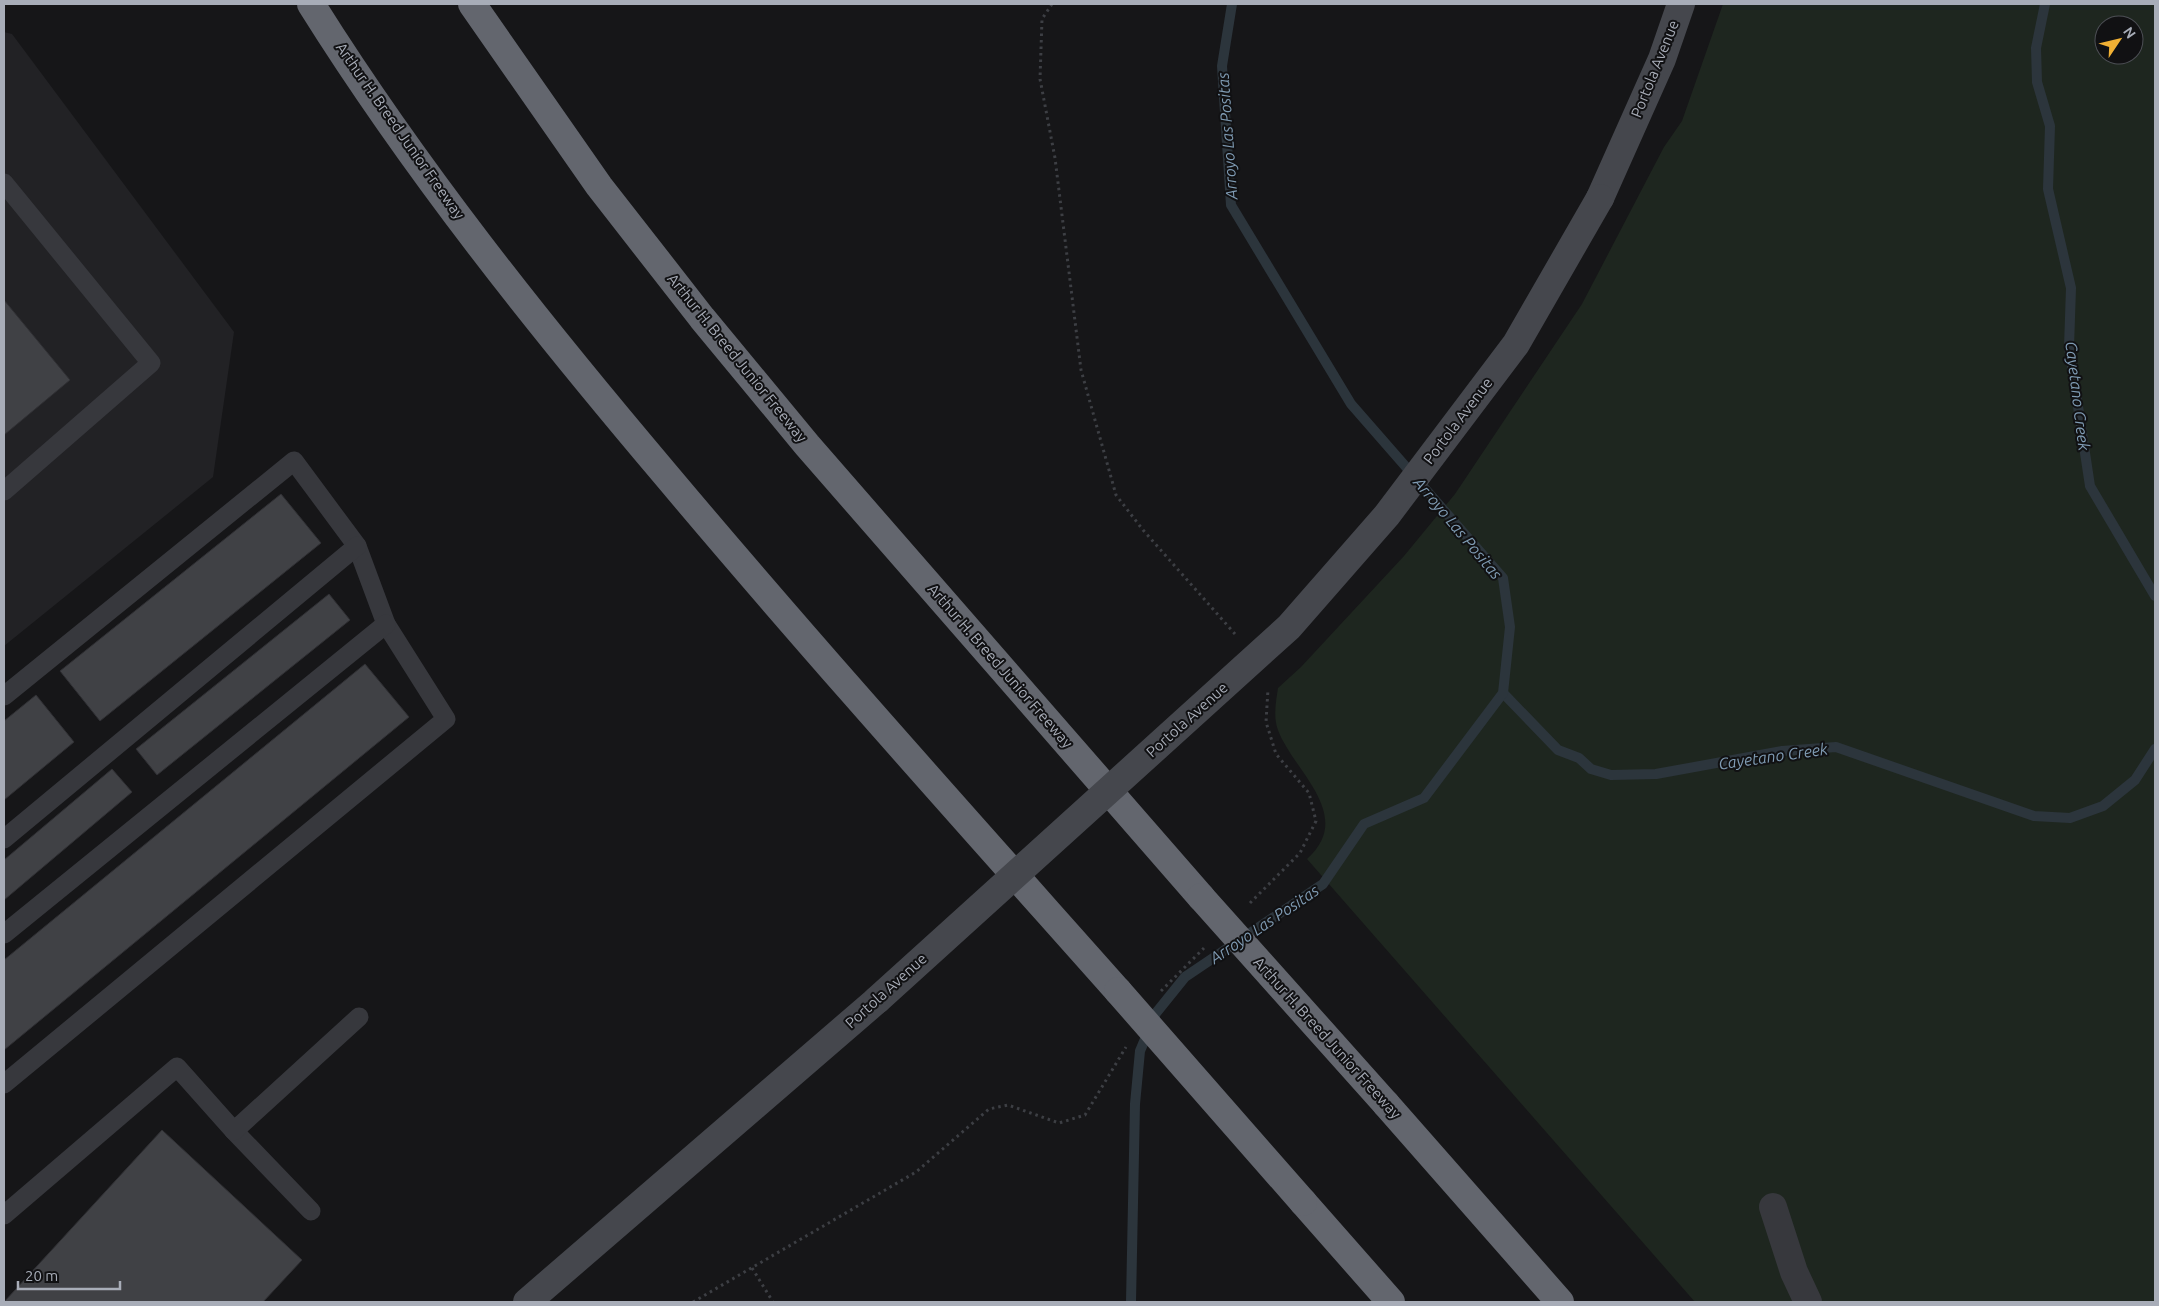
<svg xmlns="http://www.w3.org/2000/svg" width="2159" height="1306" font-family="Ubuntu,sans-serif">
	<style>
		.built { fill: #222225 }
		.green { fill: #1e261f; fill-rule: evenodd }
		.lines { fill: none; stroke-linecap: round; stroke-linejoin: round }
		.stream { stroke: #2c353c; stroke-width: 10 }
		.building { fill: #404145; stroke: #303034 }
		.path { stroke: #3d3f44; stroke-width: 3; stroke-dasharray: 2.5 4; stroke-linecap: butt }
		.lane { stroke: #37383d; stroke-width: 19 }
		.street { stroke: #37383d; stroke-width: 28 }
		.secondary { stroke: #45474d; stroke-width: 28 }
		.highway { stroke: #63666e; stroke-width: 28 }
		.secondary-bridge { stroke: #45474d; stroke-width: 28 }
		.highway-bridge { stroke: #63666e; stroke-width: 28 }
		.labels { text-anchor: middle; stroke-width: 4; stroke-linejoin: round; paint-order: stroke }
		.street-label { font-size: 15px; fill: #a8adb8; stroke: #111113 }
		.water-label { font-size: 16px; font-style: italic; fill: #7f9bb3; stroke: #111113 }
	</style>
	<rect width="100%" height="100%" fill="#161618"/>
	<polygon class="built" points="4,32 12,34 234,332 213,477 4,646"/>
	<path class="green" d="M1723 4H2155V1302H1695L1307 859C1356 815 1293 771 1278 730 1273 717 1276 701 1278 688L1301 667 1404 556 1455 494 1582 304 1664 147 1682 121ZM2104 25H2134V55H2104Z"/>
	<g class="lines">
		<g class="stream">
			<polyline points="2045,4 2036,48 2037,82 2050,126 2048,189 2071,288 2069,347 2090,486 2155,596"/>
			<polyline points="1503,693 1558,750 1579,758 1591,769 1611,775 1656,774 1782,751 1836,747 2034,816 2070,818 2103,806 2135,780 2155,749"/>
			<polyline points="1131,1302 1135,1104 1140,1051 1156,1013 1185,977 1323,884 1364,824 1424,798 1503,693 1510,627 1503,578 1351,404 1231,205 1222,66 1232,4"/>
		</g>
	</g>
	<g class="building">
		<polygon points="4,300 70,380 4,435"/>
		<polygon points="281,494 321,543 100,721 60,671"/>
		<polygon points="329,594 350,620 157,775 136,749"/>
		<polygon points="365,664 409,717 4,1050 4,960"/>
		<polygon points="36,695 74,742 4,800 4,721"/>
		<polygon points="112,769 132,792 4,900 4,860"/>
		<polygon points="162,1130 302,1260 263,1302 4,1302"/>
	</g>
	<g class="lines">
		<g class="path">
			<polyline points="1052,4 1042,19 1040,79 1055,158 1081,370 1116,495 1143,530 1235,634"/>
			<polyline points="1250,903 1300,853 1316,821 1309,793 1276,754 1266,722 1268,689"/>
			<polyline points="1161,991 1204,948"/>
			<polyline points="752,1268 773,1302"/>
			<polyline points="693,1302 916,1172 989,1109 1008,1105 1059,1123 1085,1115 1126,1047"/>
		</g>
		<g class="lane">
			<polyline points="4,183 151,363 4,491"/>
			<polyline points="4,696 294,461 357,546 386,624 446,719 4,1084"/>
			<polyline points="4,839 357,546"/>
			<polyline points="4,934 386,624"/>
			<polyline points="234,1131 311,1211"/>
			<polyline points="4,1215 177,1067 234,1131 359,1017"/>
		</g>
		<polyline class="street" points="1773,1207 1794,1272 1808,1302"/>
		<g class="secondary">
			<polyline points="1600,198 1662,59 1681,4"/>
			<polyline points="527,1302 877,1000"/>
		</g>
		<g class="highway">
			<path d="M311 4C415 170 539 325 666 475 813 650 966 820 1118 991"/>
			<polyline points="472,4 599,186 702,318 807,445 1201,897"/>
			<polyline points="1386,1104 1560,1302"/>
			<polyline points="1303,1202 1391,1302"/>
		</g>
		<polyline class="secondary-bridge" points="877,1000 1289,627 1387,515 1516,344 1600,198"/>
		<g class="highway-bridge">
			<polyline points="1201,897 1386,1104"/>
			<polyline points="1118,991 1303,1202"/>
		</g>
	</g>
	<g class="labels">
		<g class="street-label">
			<text transform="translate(1655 69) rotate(-68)" y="5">Portola Avenue</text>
			<text transform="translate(400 131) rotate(55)" y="5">Arthur H. Breed Junior Freeway</text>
			<text transform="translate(737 358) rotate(51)" y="5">Arthur H. Breed Junior Freeway</text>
			<text transform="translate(1458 421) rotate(-53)" y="5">Portola Avenue</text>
			<text transform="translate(1000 666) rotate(49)" y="5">Arthur H. Breed Junior Freeway</text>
			<text transform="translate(1187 720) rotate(-42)" y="5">Portola Avenue</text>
			<text transform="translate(886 991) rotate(-42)" y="5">Portola Avenue</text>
			<text transform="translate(1327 1038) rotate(48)" y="5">Arthur H. Breed Junior Freeway</text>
		</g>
		<g class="water-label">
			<text transform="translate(1227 136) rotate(-94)" y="6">Arroyo Las Positas</text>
			<text transform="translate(2078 396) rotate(83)" y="6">Cayetano Creek</text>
			<text transform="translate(1458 528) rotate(50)" y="6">Arroyo Las Positas</text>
			<text transform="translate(1773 756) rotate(-8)" y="6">Cayetano Creek</text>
			<text transform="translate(1264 924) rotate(-34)" y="6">Arroyo Las Positas</text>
		</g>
	</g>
	<rect width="2159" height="1306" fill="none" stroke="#a8adb8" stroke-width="10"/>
	<g transform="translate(2119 40) rotate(55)"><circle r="24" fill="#111113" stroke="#4d4f55"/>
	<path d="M0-4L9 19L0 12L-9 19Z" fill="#f2b134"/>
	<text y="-8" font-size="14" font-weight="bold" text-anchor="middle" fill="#a8adb8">N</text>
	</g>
	<path d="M18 1281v8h102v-8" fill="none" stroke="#a8adb8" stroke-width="2.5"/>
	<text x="25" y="1281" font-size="15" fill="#a8adb8" stroke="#111113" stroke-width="4" paint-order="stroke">20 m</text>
</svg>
